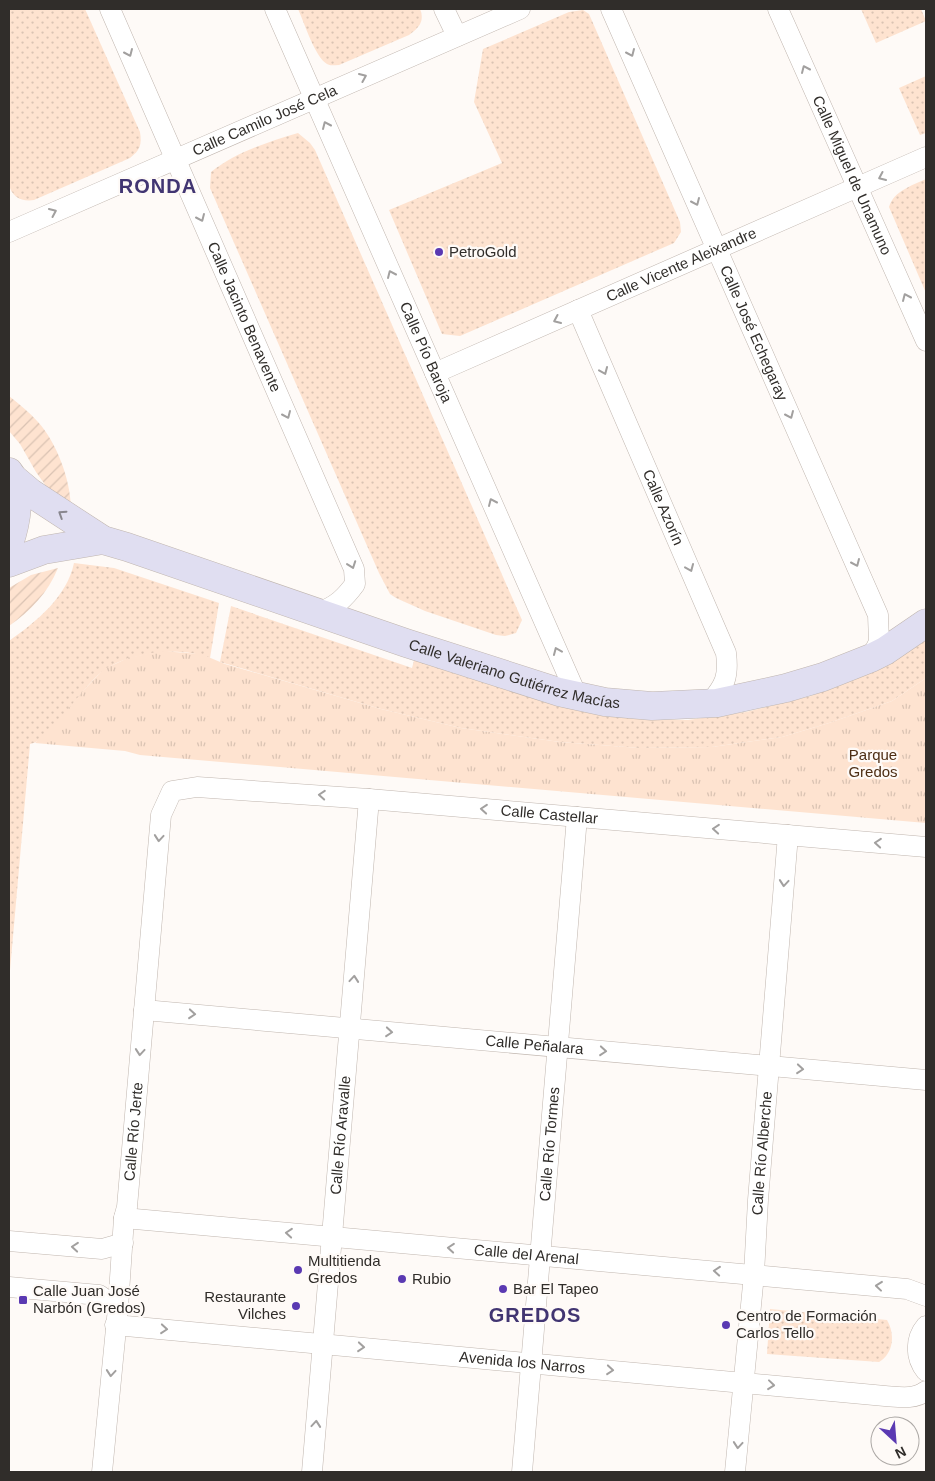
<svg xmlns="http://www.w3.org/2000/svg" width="935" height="1481" font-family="Arial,sans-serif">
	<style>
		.grass { fill: url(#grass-dots) }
		.park { fill: url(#park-tufts) }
		.garden { fill: url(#garden-furrows) }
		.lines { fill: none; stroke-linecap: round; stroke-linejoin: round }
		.street-casing { stroke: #c0b6af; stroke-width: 21 }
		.secondary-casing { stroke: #c0b6af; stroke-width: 29 }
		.street { stroke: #fff; stroke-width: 20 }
		.secondary { stroke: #e0def1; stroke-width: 28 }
		.oneway { stroke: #a2a09f }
		.oneway2 { stroke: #88868e }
		.poi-dot { fill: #5a39b2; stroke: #fefaf7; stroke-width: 2 }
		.labels { text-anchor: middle; stroke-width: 4.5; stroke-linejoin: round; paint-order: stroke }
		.street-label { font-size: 15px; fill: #302d2a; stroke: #fefaf7 }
		.poi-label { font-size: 15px; fill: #302d2a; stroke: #fefaf7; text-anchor: start }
		.park-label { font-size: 15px; fill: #4d2e14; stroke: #fefaf7 }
		.district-label { font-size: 20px; font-weight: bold; letter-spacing: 1px; fill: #413572; stroke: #fefaf7 }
	</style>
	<defs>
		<pattern id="grass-dots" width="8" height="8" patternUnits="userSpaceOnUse" patternTransform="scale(1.25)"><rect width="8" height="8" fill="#fee3d0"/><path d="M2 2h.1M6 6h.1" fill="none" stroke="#dac3b3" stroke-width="1.8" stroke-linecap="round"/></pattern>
		<pattern id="park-tufts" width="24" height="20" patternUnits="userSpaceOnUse" patternTransform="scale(1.25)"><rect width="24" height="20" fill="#fee3d0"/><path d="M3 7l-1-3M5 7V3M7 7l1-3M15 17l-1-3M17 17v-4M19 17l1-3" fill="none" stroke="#dac3b3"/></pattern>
		<pattern id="garden-furrows" width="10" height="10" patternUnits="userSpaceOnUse" patternTransform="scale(1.25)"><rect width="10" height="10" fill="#fee3d0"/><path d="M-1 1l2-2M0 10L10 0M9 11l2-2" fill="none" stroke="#dac3b3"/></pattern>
	</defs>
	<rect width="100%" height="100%" fill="#fefaf7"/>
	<g class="grass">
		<path d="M9 9H85L140 132C142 145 140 150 130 158L34 200C22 202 11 197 9 184Z"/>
		<path d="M298 9H420C425 21 419 28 409 35L339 65C334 65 330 66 327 64 315 57 304 22 298 9Z"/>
		<polygon points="861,9 921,9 926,21 876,43"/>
		<polygon points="583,10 589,14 680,222 681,232 674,243 460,336 442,334 389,210 502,163 474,102 483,49 569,12"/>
		<polygon points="926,76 926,133 920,135 899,88"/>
		<path d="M298 133 310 143 315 150 522 620 516 633 505 636 496 635 425 611 396 598 390 594 379 573 210 188 211 172C236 152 268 142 298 133Z"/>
		<path d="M926 179V293L889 207C894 191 911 186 926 179Z"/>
		<path d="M74 563 114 568 219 603 210 658C193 651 167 650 149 654 134 657 119 660 106 669 83 683 53 740 30 744L9 982V641C36 622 67 597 74 563Z"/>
		<polygon points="231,606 412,668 415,657 582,710 641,719 688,720 746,712 811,696 859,676 926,636 926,678 892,701 829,723 782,737 712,747 639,748 560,742 461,728 381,709 220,662"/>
		<path d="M770 1309 887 1320C895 1334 894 1353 879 1362L767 1354Z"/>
	</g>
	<polygon class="park" points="161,651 201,654 225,664 381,709 461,728 560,742 639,748 712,747 782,737 829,723 892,701 926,678 926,823 140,755 125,751 35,743 59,720 83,691 104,669 128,658"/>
	<g class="garden">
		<path d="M9 396C19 404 29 412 38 422 57 443 70 479 71 507L46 486 36 472 20 444 9 431Z"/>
		<path d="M58 568C48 593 30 611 9 626V588L31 575Z"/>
	</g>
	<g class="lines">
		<defs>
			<g id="street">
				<path id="s1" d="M110 9 354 569 355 584C344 599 337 605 319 613"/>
				<path id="s2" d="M275 9 577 696"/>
				<polyline points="444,9 457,36"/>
				<path id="s3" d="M611 9 878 615 879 642 871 658"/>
				<path id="s4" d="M778 9 926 341"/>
				<path id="s5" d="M9 232 520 9"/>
				<path id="s6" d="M578 310 726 653C729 677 725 685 710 703"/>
				<path id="s7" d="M435 373 926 157"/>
				<path id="s8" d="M144 1010 926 1080"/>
				<path id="s9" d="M124 1218 907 1289 926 1296"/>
				<polyline points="9,1241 102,1249 123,1243"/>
				<polyline points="9,1287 99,1295 118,1308"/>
				<path id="s10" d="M115 1325 885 1396C899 1397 914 1400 926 1391"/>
				<path d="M926 1326C915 1339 915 1357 926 1371"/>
				<path id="s11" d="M102 1472 118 1308 124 1218 127 1207 161 815 172 791 197 787 369 799 926 847"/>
				<path id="s12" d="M312 1472 369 799"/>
				<path id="s13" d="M522 1472 577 817"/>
				<path id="s14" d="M735 1472 754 1274 758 1200 788 835"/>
			</g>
			<g id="secondary">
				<path d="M9 472C23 490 16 524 9 544"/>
				<path id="s15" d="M12 477 31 493 103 540 127 547 406 643 559 692 605 702 652 706 717 703 786 688 823 677 871 658 885 651 926 623"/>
				<polyline points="9,563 44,550 103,540"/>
			</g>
		</defs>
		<use href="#street" class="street-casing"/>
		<use href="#secondary" class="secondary-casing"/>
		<use href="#street" class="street"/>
		<use href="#secondary" class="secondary"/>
	</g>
	<defs><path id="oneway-chevron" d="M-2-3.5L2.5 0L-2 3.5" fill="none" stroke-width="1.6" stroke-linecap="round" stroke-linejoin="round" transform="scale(1.25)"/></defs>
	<g class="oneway">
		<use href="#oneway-chevron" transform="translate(129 53) rotate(66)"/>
		<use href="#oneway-chevron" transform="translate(631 53) rotate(66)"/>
		<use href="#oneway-chevron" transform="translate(805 69) rotate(-114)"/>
		<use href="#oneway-chevron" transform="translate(363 77) rotate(-23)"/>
		<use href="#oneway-chevron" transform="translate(326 125) rotate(-114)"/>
		<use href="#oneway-chevron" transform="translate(882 177) rotate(156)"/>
		<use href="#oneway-chevron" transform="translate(696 202) rotate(66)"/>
		<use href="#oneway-chevron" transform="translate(53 212) rotate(-24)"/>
		<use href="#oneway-chevron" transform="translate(201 218) rotate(66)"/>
		<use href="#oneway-chevron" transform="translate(391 274) rotate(-114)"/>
		<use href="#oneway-chevron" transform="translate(906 297) rotate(-114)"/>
		<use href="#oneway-chevron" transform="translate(557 320) rotate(156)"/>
		<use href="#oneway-chevron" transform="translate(604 371) rotate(67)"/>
		<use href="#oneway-chevron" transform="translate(287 415) rotate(66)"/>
		<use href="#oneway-chevron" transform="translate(790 415) rotate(66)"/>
		<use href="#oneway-chevron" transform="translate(492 502) rotate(-114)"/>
		<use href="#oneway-chevron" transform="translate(856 563) rotate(66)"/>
		<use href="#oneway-chevron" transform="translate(352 565) rotate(70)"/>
		<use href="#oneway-chevron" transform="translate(690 568) rotate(67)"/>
		<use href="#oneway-chevron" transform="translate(557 651) rotate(-113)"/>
		<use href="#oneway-chevron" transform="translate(322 795) rotate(-176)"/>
		<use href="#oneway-chevron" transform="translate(484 809) rotate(-175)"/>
		<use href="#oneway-chevron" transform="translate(716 829) rotate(-175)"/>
		<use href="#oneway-chevron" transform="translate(159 838) rotate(95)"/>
		<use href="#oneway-chevron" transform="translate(878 843) rotate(-175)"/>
		<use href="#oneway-chevron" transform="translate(784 883) rotate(95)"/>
		<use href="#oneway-chevron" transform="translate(354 979) rotate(-85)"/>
		<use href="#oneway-chevron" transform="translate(192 1014) rotate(5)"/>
		<use href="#oneway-chevron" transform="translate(389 1032) rotate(5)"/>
		<use href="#oneway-chevron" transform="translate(603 1051) rotate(5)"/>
		<use href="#oneway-chevron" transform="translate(140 1052) rotate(95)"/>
		<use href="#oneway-chevron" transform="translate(800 1069) rotate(5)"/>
		<use href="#oneway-chevron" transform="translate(289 1233) rotate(-175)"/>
		<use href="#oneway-chevron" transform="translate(75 1247) rotate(-175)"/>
		<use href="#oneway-chevron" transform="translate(451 1248) rotate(-175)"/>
		<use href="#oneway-chevron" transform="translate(717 1271) rotate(-175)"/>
		<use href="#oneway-chevron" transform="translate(879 1286) rotate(-174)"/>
		<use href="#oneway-chevron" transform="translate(164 1329) rotate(5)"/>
		<use href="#oneway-chevron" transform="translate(361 1347) rotate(5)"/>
		<use href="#oneway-chevron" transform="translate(610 1370) rotate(5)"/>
		<use href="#oneway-chevron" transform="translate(111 1373) rotate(95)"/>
		<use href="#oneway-chevron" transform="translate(771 1385) rotate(6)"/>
		<use href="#oneway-chevron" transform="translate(316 1424) rotate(-85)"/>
		<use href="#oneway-chevron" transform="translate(738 1445) rotate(95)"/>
	</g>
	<use class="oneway2" href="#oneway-chevron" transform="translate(62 514) rotate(-147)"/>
	<g class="poi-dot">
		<circle cx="439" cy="252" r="5"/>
		<circle cx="298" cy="1270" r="5"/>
		<circle cx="402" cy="1279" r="5"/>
		<circle cx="503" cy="1289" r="5"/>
		<rect x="18" y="1295" width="10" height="10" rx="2.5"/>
		<circle cx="296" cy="1306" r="5"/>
		<circle cx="726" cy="1325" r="5"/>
	</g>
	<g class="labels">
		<g class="street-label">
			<text dy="5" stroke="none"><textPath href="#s5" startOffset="279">Calle Camilo José Cela</textPath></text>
			<text dy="5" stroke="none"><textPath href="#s4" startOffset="182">Calle Miguel de Unamuno</textPath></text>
			<text dy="5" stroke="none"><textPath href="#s7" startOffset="269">Calle Vicente Aleixandre</textPath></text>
			<text dy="5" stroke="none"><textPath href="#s1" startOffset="336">Calle Jacinto Benavente</textPath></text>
			<text dy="5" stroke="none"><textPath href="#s3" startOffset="354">Calle José Echegaray</textPath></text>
			<text dy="5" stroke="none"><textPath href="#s2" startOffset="375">Calle Pío Baroja</textPath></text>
			<text dy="5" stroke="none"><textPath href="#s6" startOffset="215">Calle Azorín</textPath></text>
			<text dy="5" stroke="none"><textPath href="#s15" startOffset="544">Calle Valeriano Gutiérrez Macías</textPath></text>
			<text dy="5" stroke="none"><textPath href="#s11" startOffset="1065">Calle Castellar</textPath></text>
			<text dy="5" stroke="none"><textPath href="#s8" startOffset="392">Calle Peñalara</textPath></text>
			<text dy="5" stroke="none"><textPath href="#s11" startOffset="342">Calle Río Jerte</textPath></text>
			<text dy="5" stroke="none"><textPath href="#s12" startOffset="338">Calle Río Aravalle</textPath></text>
			<text dy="5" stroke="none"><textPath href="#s13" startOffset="329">Calle Río Tormes</textPath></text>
			<text dy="5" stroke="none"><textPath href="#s14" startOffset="320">Calle Río Alberche</textPath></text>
			<text dy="5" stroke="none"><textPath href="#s9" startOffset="404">Calle del Arenal</textPath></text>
			<text dy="5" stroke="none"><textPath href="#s10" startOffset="409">Avenida los Narros</textPath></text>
		</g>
		<g class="poi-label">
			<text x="449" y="257">PetroGold</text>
			<text x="308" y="1266">Multitienda<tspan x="308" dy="17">Gredos</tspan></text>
			<text x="412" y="1284">Rubio</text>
			<text x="513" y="1294">Bar El Tapeo</text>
			<text x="33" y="1296">Calle Juan José<tspan x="33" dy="17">Narbón (Gredos)</tspan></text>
			<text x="286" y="1302" text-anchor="end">Restaurante<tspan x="286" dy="17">Vilches</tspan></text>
			<text x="736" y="1321">Centro de Formación<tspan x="736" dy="17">Carlos Tello</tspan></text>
		</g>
		<g class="park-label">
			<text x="873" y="760">Parque<tspan x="873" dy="17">Gredos</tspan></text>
		</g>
		<g class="district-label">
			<text x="158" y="193">RONDA</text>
			<text x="535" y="1322">GREDOS</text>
		</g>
	</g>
	<rect width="935" height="1481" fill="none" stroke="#302d2a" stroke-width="20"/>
	<g transform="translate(895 1441) rotate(154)"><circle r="24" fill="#fefaf7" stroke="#aca8a5"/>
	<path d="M0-4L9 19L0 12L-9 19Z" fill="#5a39b2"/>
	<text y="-8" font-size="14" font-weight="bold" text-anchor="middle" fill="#302d2a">N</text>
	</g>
</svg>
